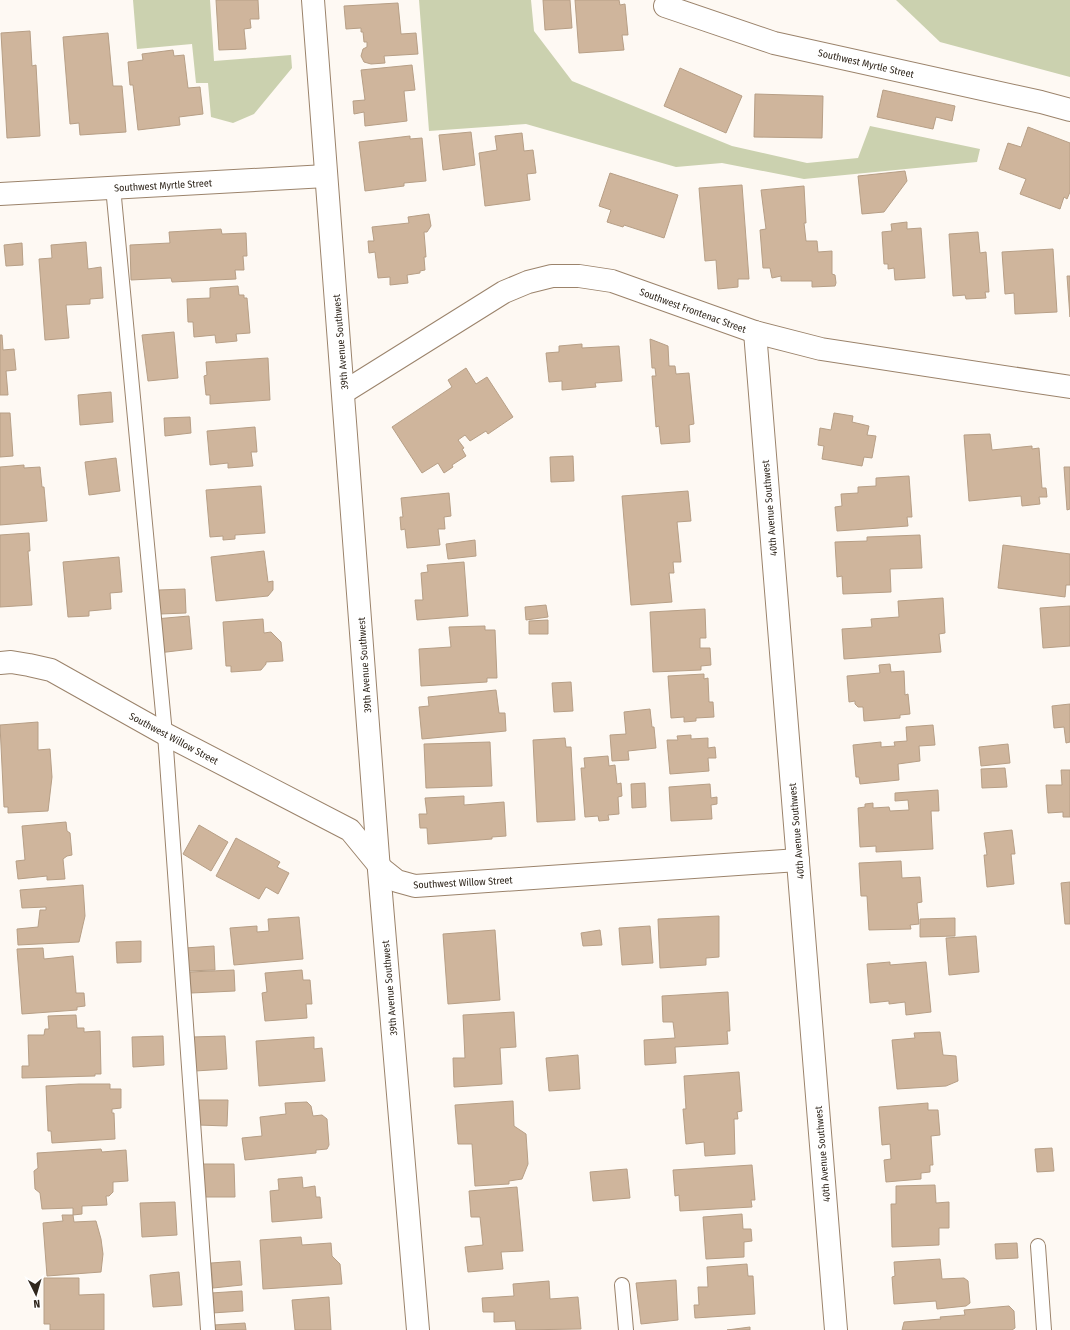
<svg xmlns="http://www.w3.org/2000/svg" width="1070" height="1330" font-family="'Fira Sans Condensed',sans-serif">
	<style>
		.green { fill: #cbd1af }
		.building { fill: #cfb59c; stroke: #b79f86 }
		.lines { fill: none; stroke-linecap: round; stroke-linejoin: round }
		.lane-casing { stroke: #9b836b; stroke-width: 16 }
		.street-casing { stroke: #9b836b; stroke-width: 24 }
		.lane { stroke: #fff; stroke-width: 14 }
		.street { stroke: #fff; stroke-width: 22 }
		.labels { text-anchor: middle; stroke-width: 3; stroke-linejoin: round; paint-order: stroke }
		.street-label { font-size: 10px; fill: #30271d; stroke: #fff }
	</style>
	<rect width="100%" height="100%" fill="#fef9f3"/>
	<g class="green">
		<polygon points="133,0 210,0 214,61 291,55 292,68 254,114 233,123 211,117 208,83 196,83 192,44 137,49"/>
		<polygon points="419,0 531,0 534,31 572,81 732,146 807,163 858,158 870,126 980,149 977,162 804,179 722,163 676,167 526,124 429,131"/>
		<polygon points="896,0 1070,0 1070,77 940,42"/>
	</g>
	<g class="building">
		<polygon points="216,0 258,0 259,19 250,19 251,28 244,29 246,49 219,50"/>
		<polygon points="543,0 570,0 572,28 545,30"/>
		<polygon points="575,0 619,0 620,5 625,4 628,35 622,35 624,50 579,53"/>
		<polygon points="398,3 401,34 416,33 418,54 384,56 385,63 371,64 364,62 361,56 363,49 367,47 367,42 364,42 363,32 361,32 361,28 346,29 344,6"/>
		<polygon points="30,31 32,66 36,65 40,136 7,138 1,33"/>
		<polygon points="108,33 113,86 122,86 126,132 80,135 79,123 70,124 63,37"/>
		<polygon points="173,50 174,56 184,55 188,88 200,87 203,114 179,117 180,125 138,130 133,85 130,85 128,62 143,60 142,54"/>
		<polygon points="412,65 415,90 404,91 407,121 365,126 364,112 354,114 353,101 365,100 361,70"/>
		<polygon points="680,68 742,96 726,133 664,106"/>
		<polygon points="883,90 955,106 952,121 936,117 933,129 877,117"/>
		<polygon points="755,94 823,96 822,138 754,137"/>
		<polygon points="1028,127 1070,143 1070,192 1067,199 1064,197 1060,209 1020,194 1026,179 999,169 1008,143 1021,147"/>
		<polygon points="471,132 475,165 443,170 439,135"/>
		<polygon points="522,133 524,151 533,150 536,173 527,174 530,200 485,206 479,153 497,150 495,136"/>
		<polygon points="410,136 410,139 422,138 426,181 404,183 404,186 365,191 359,142"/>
		<polygon points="905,171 907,181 884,212 862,214 858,176"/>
		<polygon points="610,173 678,195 664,238 624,225 623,227 607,222 611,210 599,206"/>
		<polygon points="742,185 749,279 738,279 738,287 718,289 716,260 705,261 699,188"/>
		<polygon points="804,186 806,223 804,223 806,241 817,241 818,252 832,251 832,274 835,275 836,283 835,286 812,287 812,281 781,281 781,276 772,278 770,268 763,268 760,230 766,229 761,190"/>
		<polygon points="429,214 431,226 427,232 424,232 426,257 424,257 425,270 420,271 420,273 407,275 408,283 390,285 390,277 378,278 375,252 369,253 368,241 374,241 372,227 409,223 408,217"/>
		<polygon points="907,222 907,229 921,228 925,278 895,280 894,268 888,269 888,264 884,264 882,232 892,231 891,224"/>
		<polygon points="221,229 222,234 246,233 247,256 243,256 244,270 235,270 236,279 172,282 171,278 131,280 130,245 170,243 169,232"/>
		<polygon points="978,232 980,253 986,252 989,292 985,292 986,298 966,299 965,295 953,296 949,234"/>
		<polygon points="86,242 88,269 101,267 103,298 90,299 90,304 66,305 69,338 45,340 39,259 52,258 51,245"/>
		<polygon points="22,243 23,265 6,266 4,245"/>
		<polygon points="1053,249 1057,312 1015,314 1014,293 1005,294 1002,252"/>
		<polygon points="1067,276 1070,276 1070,317"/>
		<polygon points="238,286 239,295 244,295 244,298 247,298 250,333 236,334 237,341 216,343 215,335 194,337 193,322 188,322 187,299 210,298 210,288"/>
		<polygon points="174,332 178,378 148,381 142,335"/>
		<polygon points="0,335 2,335 3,350 14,349 16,370 6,371 8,395 0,395"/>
		<polygon points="650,339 668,346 669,366 675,366 676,374 689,373 694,424 689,425 690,442 661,444 659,426 656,427 652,376 656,376 655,368 652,368"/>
		<polygon points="582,344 582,348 619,346 622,381 595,383 596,387 562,390 562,381 549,382 546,353 559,352 559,346"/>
		<polygon points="268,358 270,400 210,404 210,395 206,395 204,376 207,375 206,362"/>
		<polygon points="466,368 476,384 487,377 513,417 488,434 486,431 470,441 465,435 458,440 464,448 462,449 466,456 452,465 453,467 444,473 438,463 422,473 392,427 452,387 448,380"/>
		<polygon points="111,392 113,422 80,425 78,395"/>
		<polygon points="0,413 10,413 13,456 0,457"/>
		<polygon points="834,413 853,416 852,422 869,426 867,435 876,436 872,458 864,457 862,466 822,459 824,446 818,445 820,428 831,430"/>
		<polygon points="190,417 191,433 165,436 164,418"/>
		<polygon points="255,427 257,452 251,452 253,466 228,468 228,463 210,465 207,431"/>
		<polygon points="990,434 992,450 1032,446 1032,449 1039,448 1042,488 1046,488 1047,497 1039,497 1040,504 1022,506 1021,496 969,501 964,435"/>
		<polygon points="573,456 574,481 551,482 550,457"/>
		<polygon points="116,458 120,491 89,495 85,462"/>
		<polygon points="24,465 24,468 40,467 42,487 44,487 47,521 0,525 0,467"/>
		<polygon points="1064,467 1070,467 1070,509 1067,510"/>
		<polygon points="909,476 912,517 907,517 908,526 837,531 835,507 842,506 841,494 858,493 858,487 876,486 876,478"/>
		<polygon points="261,486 265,533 235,535 235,539 223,540 223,536 210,537 206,490"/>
		<polygon points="688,491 691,521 677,522 681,562 673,562 674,573 669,573 672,602 631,605 622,496"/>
		<polygon points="449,493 451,516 444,517 445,529 438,529 440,545 407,548 405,529 401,530 400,517 403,517 401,498"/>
		<polygon points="29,533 30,551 28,551 32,605 0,607 0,535"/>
		<polygon points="920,535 922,568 890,569 891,592 843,594 842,576 837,577 835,542 867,541 867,537"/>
		<polygon points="475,540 476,556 448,559 446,544"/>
		<polygon points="1003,545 1070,554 1070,585 1066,585 1065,597 998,588"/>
		<polygon points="264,551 268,582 273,581 273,590 268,596 216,601 211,557"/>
		<polygon points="119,557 122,592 110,593 111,609 89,611 89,616 68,617 63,562"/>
		<polygon points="464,562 468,616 417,620 415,600 423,600 421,573 428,572 427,565"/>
		<polygon points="185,589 186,613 160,614 159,590"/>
		<polygon points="943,598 945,633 939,634 941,652 844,659 842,629 872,627 871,619 899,617 898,601"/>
		<polygon points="546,605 548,617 526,620 525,607"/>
		<polygon points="1070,606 1070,646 1043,648 1040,608"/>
		<polygon points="705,609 706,638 700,638 700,648 710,648 711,665 701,666 701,670 653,672 650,612"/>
		<polygon points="189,616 192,649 158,653 155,619"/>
		<polygon points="263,619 264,633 271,632 281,642 283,661 266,662 266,664 261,670 231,672 231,666 226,666 223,622"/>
		<polygon points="548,620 548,634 529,634 529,621"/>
		<polygon points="485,626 485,630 495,630 497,678 487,678 487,682 421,686 419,649 451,647 449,627"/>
		<polygon points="890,664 891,672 904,671 905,695 908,694 910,714 900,715 900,718 864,721 863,707 858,707 855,704 855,701 849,702 847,676 880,673 879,665"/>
		<polygon points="704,674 704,679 708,678 709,702 713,702 714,717 696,718 696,721 684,722 684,717 671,718 668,676"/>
		<polygon points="571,682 573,711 554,712 552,683"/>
		<polygon points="496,690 499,713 505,713 506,731 422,739 419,707 429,706 428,697"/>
		<polygon points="1070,704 1070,742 1066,743 1064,727 1054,728 1052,706"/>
		<polygon points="650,709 652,727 654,727 656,748 628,751 629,760 612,761 610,735 626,734 624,712"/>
		<polygon points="38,722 38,750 50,749 52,777 48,811 8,813 8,807 4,807 0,725"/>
		<polygon points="933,725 935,745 919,746 920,761 898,764 899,780 860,784 859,777 856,777 853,745 881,742 881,747 895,746 894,742 907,741 906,727"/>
		<polygon points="691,735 691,739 708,738 708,748 715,747 716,758 708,758 709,771 670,774 667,740 678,740 677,736"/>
		<polygon points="565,738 566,747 571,747 575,820 537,822 533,740"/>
		<polygon points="490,742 492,786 426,788 424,744"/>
		<polygon points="1008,744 1010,763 981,766 979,747"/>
		<polygon points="608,756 609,766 615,765 617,784 621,783 622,796 618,797 619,814 608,815 609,820 599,821 598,816 585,817 581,768 585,768 584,758"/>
		<polygon points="1005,768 1007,787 982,788 981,769"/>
		<polygon points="1061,770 1070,770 1070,817 1063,817 1063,812 1048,813 1046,785 1062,785"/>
		<polygon points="645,783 646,807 632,808 631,784"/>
		<polygon points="710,784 711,798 717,797 717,804 711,805 712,819 671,821 669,787"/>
		<polygon points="938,790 939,811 931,811 933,849 876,852 876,846 860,847 858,808 865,807 865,804 873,803 873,808 889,807 890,811 909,810 908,800 895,801 895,793"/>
		<polygon points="464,796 464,805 504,802 506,836 492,837 492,839 428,844 427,828 420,828 419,814 427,814 425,798"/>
		<polygon points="66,822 67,831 70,833 72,855 67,856 63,859 65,879 47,880 47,876 18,879 16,861 25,860 22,826"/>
		<polygon points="199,825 228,842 211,871 183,854"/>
		<polygon points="1012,830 1015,854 1011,854 1014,884 987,887 984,855 987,855 984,833"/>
		<polygon points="236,838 280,862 277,867 289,873 278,894 266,887 259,899 216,876"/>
		<polygon points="901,861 902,878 920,877 922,902 917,903 919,924 910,925 911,929 869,930 867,896 861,896 859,863"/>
		<polygon points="1070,882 1070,924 1065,924 1061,883"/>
		<polygon points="83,885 85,916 79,942 18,945 17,929 38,927 40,910 46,910 46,907 22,908 20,890"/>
		<polygon points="719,916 719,957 706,958 706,965 660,968 658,919"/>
		<polygon points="299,917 303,959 234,965 230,928 257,926 257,932 269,931 268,919"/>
		<polygon points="955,918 955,936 920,937 920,919"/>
		<polygon points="650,926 653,963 622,965 619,928"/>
		<polygon points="495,930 500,1000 448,1004 443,934"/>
		<polygon points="600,930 602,945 583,946 581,933"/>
		<polygon points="976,936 979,972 949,975 946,938"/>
		<polygon points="141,941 141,962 117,963 116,942"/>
		<polygon points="214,946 215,970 186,971 185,948"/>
		<polygon points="43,948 44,959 73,956 76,993 84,993 85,1006 77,1007 77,1010 22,1014 17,949"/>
		<polygon points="890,962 890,965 926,962 931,1012 906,1015 905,1002 889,1004 889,1001 870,1003 867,964"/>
		<polygon points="234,970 235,991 191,993 190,972"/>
		<polygon points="302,970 303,980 310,980 312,1004 306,1004 307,1018 265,1021 262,993 267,992 265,973"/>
		<polygon points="728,992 730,1031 727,1031 728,1044 675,1047 676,1063 645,1065 644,1040 675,1038 673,1022 663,1022 662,996"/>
		<polygon points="514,1012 516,1047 500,1048 502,1084 454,1087 453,1058 465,1058 463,1015"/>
		<polygon points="76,1015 77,1028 84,1028 84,1032 100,1031 101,1074 95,1074 95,1076 22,1078 22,1066 29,1066 28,1035 44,1035 45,1029 49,1029 48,1016"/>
		<polygon points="940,1032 943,1055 956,1056 958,1081 946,1086 897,1089 892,1040 915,1038 914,1033"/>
		<polygon points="163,1036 164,1065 133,1067 132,1037"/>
		<polygon points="225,1036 227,1069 195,1071 192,1037"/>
		<polygon points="314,1037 314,1049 322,1048 325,1081 259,1086 256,1041"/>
		<polygon points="578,1055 580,1089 549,1091 546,1058"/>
		<polygon points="739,1072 742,1111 737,1112 738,1119 734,1119 735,1154 705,1156 704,1142 686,1144 683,1109 686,1109 684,1076"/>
		<polygon points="79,1084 110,1084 110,1089 121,1089 121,1108 112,1109 112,1113 114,1113 115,1139 52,1143 51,1131 48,1131 46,1086"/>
		<polygon points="198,1100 228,1100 227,1126 198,1125"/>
		<polygon points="513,1101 514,1126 526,1134 528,1164 522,1179 509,1181 509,1184 475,1186 472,1144 458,1144 455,1105"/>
		<polygon points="307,1102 311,1106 313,1116 322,1115 327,1119 329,1145 327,1149 316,1150 316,1153 245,1160 242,1138 262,1136 260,1117 286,1114 285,1103"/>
		<polygon points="928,1103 928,1110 938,1110 940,1135 931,1136 933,1165 930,1165 930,1172 921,1173 921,1179 886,1182 884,1160 891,1159 890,1144 882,1145 879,1107"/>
		<polygon points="1052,1148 1054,1171 1037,1172 1035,1149"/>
		<polygon points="101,1149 102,1152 126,1150 128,1181 113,1182 113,1192 109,1196 106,1196 107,1205 82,1206 82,1214 73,1215 73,1208 42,1209 40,1193 35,1189 34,1171 38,1168 37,1153"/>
		<polygon points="200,1164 234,1164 235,1197 202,1197"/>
		<polygon points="752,1165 755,1200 751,1200 752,1207 680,1211 679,1195 675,1196 673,1170"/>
		<polygon points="627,1169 630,1198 593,1201 590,1172"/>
		<polygon points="302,1177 303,1188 315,1186 316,1197 320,1197 322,1218 272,1222 270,1191 279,1190 278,1179"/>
		<polygon points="935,1185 936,1203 949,1202 949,1228 939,1228 939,1245 892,1247 891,1204 896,1204 896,1186"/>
		<polygon points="517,1187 523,1251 501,1252 503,1269 468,1272 465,1247 483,1245 480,1217 471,1217 469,1191"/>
		<polygon points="175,1202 177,1235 142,1237 140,1203"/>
		<polygon points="742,1214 743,1229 751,1229 752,1241 744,1242 744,1257 706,1259 703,1217"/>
		<polygon points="62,1215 73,1215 74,1222 96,1221 101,1239 103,1254 101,1272 47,1276 43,1223 63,1221"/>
		<polygon points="301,1237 302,1245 331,1243 332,1256 340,1264 342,1284 263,1289 260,1240"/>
		<polygon points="1017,1243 1018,1258 996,1259 995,1244"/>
		<polygon points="940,1259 942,1279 964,1278 968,1281 970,1303 966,1306 937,1309 936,1301 894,1304 892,1277 895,1276 894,1262"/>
		<polygon points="240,1261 242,1285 213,1288 211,1263"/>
		<polygon points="747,1264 748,1276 753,1276 755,1314 695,1318 694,1305 699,1305 698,1287 708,1287 707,1267"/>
		<polygon points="179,1272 182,1305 153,1307 150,1275"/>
		<polygon points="44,1278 79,1278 79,1295 104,1294 104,1330 50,1330 50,1324 44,1324"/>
		<polygon points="676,1280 678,1320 641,1324 636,1283"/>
		<polygon points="549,1281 550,1299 578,1297 581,1329 516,1330 515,1321 494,1322 494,1312 483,1312 482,1298 514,1296 513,1284"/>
		<polygon points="242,1291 243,1311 212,1313 211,1293"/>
		<polygon points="329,1297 331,1330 295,1330 292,1300"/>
		<polygon points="1009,1306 1014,1311 1015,1328 1012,1330 902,1330 904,1322 941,1319 940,1317 965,1315 964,1310"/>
		<polygon points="245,1323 246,1330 214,1330 214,1325"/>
		<polygon points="750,1327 750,1330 727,1330"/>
	</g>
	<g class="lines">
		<defs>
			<g id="lane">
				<polyline points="113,187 165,734 208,1330"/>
				<polyline points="1038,1246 1044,1330"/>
				<polyline points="622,1285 626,1330"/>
			</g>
			<g id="street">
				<polyline points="313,0 379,870 418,1330"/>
				<polyline points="665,6 774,43 1041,102 1070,110"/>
				<polyline points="0,194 326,176"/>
				<polyline points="755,332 836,1330"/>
				<polyline points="344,392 504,292 528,282 552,276 579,276 612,281 755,332 821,349 1070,387"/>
				<polyline points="0,663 11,662 29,665 51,670 165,734 350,830 382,869 397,881 415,886 798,860"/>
			</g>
		</defs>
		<use href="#lane" class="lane-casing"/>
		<use href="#street" class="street-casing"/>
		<use href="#lane" class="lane"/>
		<use href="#street" class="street"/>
	</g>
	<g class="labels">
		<g class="street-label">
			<text transform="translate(866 63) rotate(13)" y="4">Southwest Myrtle Street</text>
			<text transform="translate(163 185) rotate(-3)" y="4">Southwest Myrtle Street</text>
			<text transform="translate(693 310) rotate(20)" y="4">Southwest Frontenac Street</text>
			<text transform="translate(340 342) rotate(-95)" y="4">39th Avenue Southwest</text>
			<text transform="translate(769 508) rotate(-95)" y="4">40th Avenue Southwest</text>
			<text transform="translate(364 665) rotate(-94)" y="4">39th Avenue Southwest</text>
			<text transform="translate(174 738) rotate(28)" y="4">Southwest Willow Street</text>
			<text transform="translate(796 831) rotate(-95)" y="4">40th Avenue Southwest</text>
			<text transform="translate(463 882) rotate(-3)" y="4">Southwest Willow Street</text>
			<text transform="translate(389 988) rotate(-95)" y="4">39th Avenue Southwest</text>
			<text transform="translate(822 1154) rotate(-95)" y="4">40th Avenue Southwest</text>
		</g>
	</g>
	<g transform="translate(36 1294) rotate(175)" stroke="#ffffff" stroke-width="3" paint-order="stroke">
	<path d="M0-3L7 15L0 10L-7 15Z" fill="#30271d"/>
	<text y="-6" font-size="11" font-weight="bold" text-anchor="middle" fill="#30271d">N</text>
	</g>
</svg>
